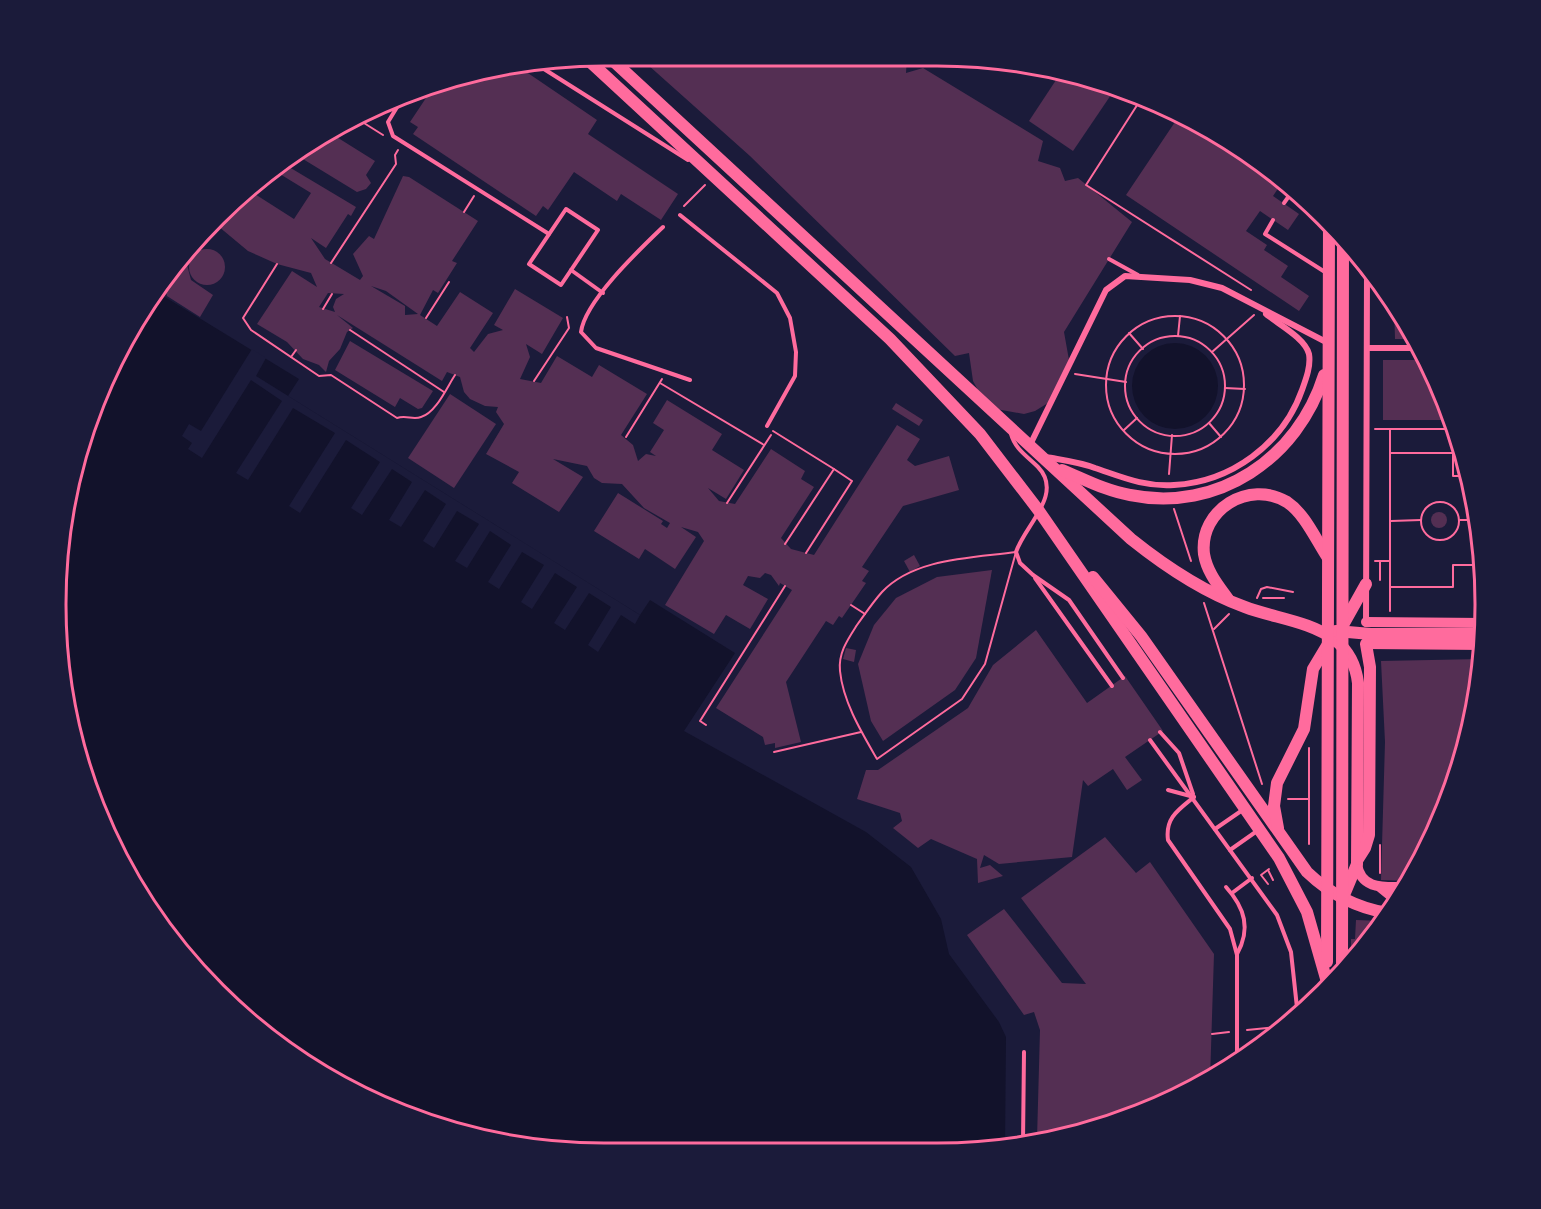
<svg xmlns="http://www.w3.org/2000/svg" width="1541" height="1209" font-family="Raleway,sans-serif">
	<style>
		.water { fill: #12122b }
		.pier { fill: #1b1b3a }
		.building { fill: #542f53; fill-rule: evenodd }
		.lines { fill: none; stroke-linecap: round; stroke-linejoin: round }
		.path { stroke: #ff6b9d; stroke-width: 2 }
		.service { stroke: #ff6b9d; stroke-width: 4 }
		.minor { stroke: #ff6b9d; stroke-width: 6 }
		.tertiary { stroke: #ff6b9d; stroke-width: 10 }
		.primary { stroke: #ff6b9d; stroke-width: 12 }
		.rim { fill: none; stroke: #ff6b9d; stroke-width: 3 }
	</style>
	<rect width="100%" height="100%" fill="#1b1b3a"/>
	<g class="water">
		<polygon points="165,297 299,379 288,396 640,615 650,600 735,653 684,731 866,832 911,867 941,919 949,954 999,1022 1006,1037 1005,1146 973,1152 604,1153 498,1143 395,1112 299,1061 192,967 129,879 74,747 56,605 74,463 129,330 153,299"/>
		<circle cx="1175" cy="386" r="43"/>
	</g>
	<polygon class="pier" points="252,349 266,358 256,376 640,615 635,624 621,615 598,652 588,645 611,607 589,593 565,630 554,623 577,587 555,573 532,609 521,602 544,565 522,552 499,589 488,582 511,545 490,531 467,568 455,561 479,524 457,511 434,548 423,541 446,504 425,490 401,527 389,520 412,482 392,469 362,515 351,508 380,462 346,440 300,513 289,506 335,433 293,408 248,480 236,473 282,401 251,380 202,458 188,449 192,443 182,436 189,424 201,431"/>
	<g class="building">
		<polygon points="638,56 905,56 907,58 906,73 923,68 1043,141 1038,161 1060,168 1065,181 1078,178 1132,222 1064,332 1069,360 1048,403 1035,411 1024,414 996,409 979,392 973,381 969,353 955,356 750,156"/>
		<polygon points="519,67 597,120 588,134 678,194 661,220 621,194 617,201 574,172 548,210 543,206 536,216 413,134 418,127 410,122 434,86 462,74"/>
		<polygon points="1060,74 1117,86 1073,151 1029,121"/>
		<polygon points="1177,119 1271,169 1283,181 1273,196 1299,214 1288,230 1260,211 1246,231 1267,245 1264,250 1288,266 1281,277 1309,296 1299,311 1126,195"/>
		<polygon points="327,131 375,161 366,175 371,183 366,189 357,192 298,156"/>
		<path d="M284 164 356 207 351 216 348 214 326 248 311 238 325 259 360 280 363 276 353 254 369 236 374 239 403 176 409 177 478 221 452 261 457 263 438 293 433 290 420 315 437 326 460 292 493 313 470 348 474 352 488 334 503 330 494 325 515 289 563 318 542 354 526 344 530 357 520 379 541 383 557 356 592 377 599 365 647 394 621 435 633 445 638 461 646 454 656 456 650 452 664 430 653 423 667 400 722 434 712 450 744 470 726 499 708 488 719 501 735 504 771 449 805 471 801 479 814 487 781 538 791 549 814 555 897 425 920 439 907 460 915 466 949 456 959 490 903 506 862 567 869 571 862 581 866 583 842 618 839 616 833 625 826 621 786 682 801 742 775 748V743L765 745 763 737 716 708 792 590 780 583 779 586 771 575 765 573 760 578 748 576 743 585 768 599 750 629 726 615 714 634 665 605 704 541 698 532 681 527 696 537 675 569 645 549 639 559 594 531 618 493 663 521 661 524 667 528 670 523 644 508 622 484 602 483 594 478 587 466 553 459 583 477 559 512 512 483 519 472 486 454 504 424 496 412 498 407 485 406 470 399 464 392 460 377 447 372 442 381 337 315 353 328 347 332 340 349 329 361 326 372 319 365 303 359 287 342 257 324 292 271 317 287 311 273 277 264 248 251 212 221 250 191 294 219 311 193 275 171ZM371 286 386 291 418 314 405 315V306ZM328 293 344 294 336 299 333 307 335 312 319 307Z"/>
		<circle cx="207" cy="267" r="18"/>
		<polygon points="185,257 191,280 213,295 200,317 167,296 164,284"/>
		<polygon points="1394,305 1412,330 1416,339 1395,339"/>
		<polygon points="350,341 433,391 422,408 418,409 400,398 395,407 335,370"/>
		<polygon points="1383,360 1426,360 1453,420 1383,420"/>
		<polygon points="450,394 496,424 454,488 408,458"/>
		<polygon points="896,403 923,420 919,426 892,409"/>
		<circle cx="1439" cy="520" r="8"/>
		<polygon points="914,555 920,566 910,572 904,561"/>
		<polygon points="992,570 976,658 955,690 883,741 871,721 858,664 874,625 896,598 937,577"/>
		<polygon points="1036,630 1087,703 1125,676 1163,731 1125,757 1142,780 1127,790 1113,769 1088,786 1083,780 1072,857 999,864 984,855 980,868 990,865 1003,876 978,883 977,859 931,839 918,848 893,828 902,821 900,813 857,799 866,770 878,770 968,708 993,665"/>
		<polygon points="846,648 856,650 854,662 843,659"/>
		<polygon points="1481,659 1467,746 1429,847 1408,881 1381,880 1385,742 1381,661"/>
		<polygon points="1105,837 1136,873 1150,862 1214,954 1210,1080 1113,1124 1037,1139 1040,1030 1034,1012 1024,1015 967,935 1004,909 1062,983 1086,984 1021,898"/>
		<polygon points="1356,920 1383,921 1374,936 1362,936 1361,939 1372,939 1351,962 1351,939 1355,939"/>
	</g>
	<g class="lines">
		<g class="path">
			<polyline points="1141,99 1086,185 1251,290"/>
			<polyline points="356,118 383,135"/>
			<polyline points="684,206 705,185"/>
			<polyline points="464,212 474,196"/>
			<polyline points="331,263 396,164 395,155 398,150"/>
			<path d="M277 264 243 318 251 330 319 376 331 375 397 418C406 415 413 420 421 417 436 413 447 387 455 375"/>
			<polyline points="323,309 332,294"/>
			<circle cx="1175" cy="385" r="69"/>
			<polyline points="426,318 449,282"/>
			<polyline points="350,330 444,392"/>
			<polyline points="1129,333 1143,349"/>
			<polyline points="1178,336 1180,316"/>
			<circle cx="1175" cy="386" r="50"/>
			<polyline points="1212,352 1254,315"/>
			<polyline points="291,357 296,350"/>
			<polyline points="1075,374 1126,382"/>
			<polyline points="534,381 569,328 567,317"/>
			<polyline points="660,383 764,445"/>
			<polyline points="1225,388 1245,389"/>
			<polyline points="1209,423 1221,437"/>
			<polyline points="1375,429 1456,429"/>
			<polyline points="1124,430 1137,418"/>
			<polyline points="773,431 834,469"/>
			<polyline points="626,437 662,379"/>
			<polyline points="1391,453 1453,453 1453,476 1467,476"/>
			<polyline points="1169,474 1172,435"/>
			<circle cx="1440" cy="521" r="19"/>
			<polyline points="727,503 771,435"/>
			<polyline points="1174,509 1191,561"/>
			<polyline points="1460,520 1478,520"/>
			<polyline points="1391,521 1421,520"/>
			<polyline points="785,544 834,469 852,481 806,553"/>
			<path d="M1016 552 985 664 962 699 877 759C862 733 843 702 840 671 838 653 848 639 857 625 865 614 873 602 882 592 914 558 972 558 1016 552Z"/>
			<polyline points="1375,561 1390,561"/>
			<polyline points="1380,561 1380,580"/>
			<polyline points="1390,587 1453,587 1453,565 1481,565 1481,540"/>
			<polyline points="1257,598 1261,589 1267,587 1293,592"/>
			<polyline points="1263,598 1284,598"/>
			<polyline points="1204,603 1262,784"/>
			<polyline points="851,605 865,614"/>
			<polyline points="1390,611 1390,429"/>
			<polyline points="1214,629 1229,614"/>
			<polyline points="706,725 700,721 785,586"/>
			<polyline points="774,752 861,732"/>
			<polyline points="1288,799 1309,799"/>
			<polyline points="1309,844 1309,748"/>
			<polyline points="1268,870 1273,880"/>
			<polyline points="1380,873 1380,845"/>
			<polyline points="1268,884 1261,875 1269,869"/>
			<polyline points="1247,1030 1286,1026"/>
			<polyline points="1212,1034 1229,1032"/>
		</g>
		<g class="service">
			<polyline points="536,64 688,160"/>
			<polyline points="402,99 388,122 393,136 549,234"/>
			<polyline points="1284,203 1289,196 1300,196"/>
			<polygon points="566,209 598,230 561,285 529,264"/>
			<polyline points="680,215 777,293 790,318 796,352 795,376 767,426"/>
			<polyline points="1273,220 1265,234 1325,272"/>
			<path d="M663 227C639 250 585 301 581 332L596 348 690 380"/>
			<polyline points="1109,259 1138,275"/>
			<polyline points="571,270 603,293"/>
			<path d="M1011 434C1015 449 1027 456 1038 467 1064 494 1025 525 1016 552L1020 563 1033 575 1069 600 1123 678"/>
			<polyline points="1035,578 1112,686"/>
			<polyline points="1160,732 1179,753 1193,794"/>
			<polyline points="1150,740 1277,915 1291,952 1298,1017"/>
			<polyline points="1168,790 1194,797"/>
			<path d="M1194 797C1178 810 1165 818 1168 840L1230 929 1237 955V1062"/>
			<polyline points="1215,829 1244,809"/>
			<polyline points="1230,850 1257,831"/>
			<path d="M1226 887C1245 908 1251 929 1237 954"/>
			<polyline points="1232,893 1252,878"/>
			<polyline points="1023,1142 1024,1052"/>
		</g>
		<g class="minor">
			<polyline points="1367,348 1420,348"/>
			<polyline points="1030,445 1106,290 1125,276 1190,280 1222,288 1328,343"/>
			<path d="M1046 457C1062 460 1080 462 1095 468 1122 477 1144 487 1174 485 1231 482 1283 444 1302 390 1306 379 1311 366 1309 354 1305 338 1278 324 1266 314"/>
			<polyline points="1366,624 1367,271"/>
		</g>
		<g class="tertiary">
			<polyline points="1366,622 1484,623"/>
			<polyline points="1366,644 1484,645"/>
			<path d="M1357 864C1361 890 1384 887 1404 887"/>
			<polyline points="1380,887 1396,900"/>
		</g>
		<g class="primary">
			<path d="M608 56 1131 539C1166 567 1203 592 1245 607 1274 618 1310 621 1335 640 1349 651 1356 666 1358 683L1357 864 1342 900"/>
			<polyline points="586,58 890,339 980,434 1039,511 1279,858 1307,912 1327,982"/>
			<polyline points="1343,241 1367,273"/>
			<path d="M1062 470C1084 479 1106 491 1130 495 1218 513 1298 458 1324 375"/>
			<path d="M1093 577 1141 636 1307 872C1330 894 1356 908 1388 913"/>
			<path d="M1228 599C1218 585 1207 572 1204 554 1199 510 1249 479 1287 502 1305 514 1316 540 1328 558"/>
			<polyline points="1343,625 1366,584"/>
			<polyline points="1336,631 1371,634 1484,634"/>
			<polyline points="1278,828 1274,806 1277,783 1304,729 1313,669 1328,644"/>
			<polyline points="1358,859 1365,848 1369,835 1370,667 1366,644"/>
			<polyline points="1327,962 1329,223"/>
			<polyline points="1342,971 1343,237"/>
		</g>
	</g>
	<path d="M0 0H1541V1209H0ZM604 66H937A538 538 0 0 1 1475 604V605A538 538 0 0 1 937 1143H604A538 538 0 0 1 66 605V604A538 538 0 0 1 604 66Z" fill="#1b1b3a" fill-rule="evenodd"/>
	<path class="rim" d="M604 66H937A538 538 0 0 1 1475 604V605A538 538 0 0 1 937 1143H604A538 538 0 0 1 66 605V604A538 538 0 0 1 604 66Z"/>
</svg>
